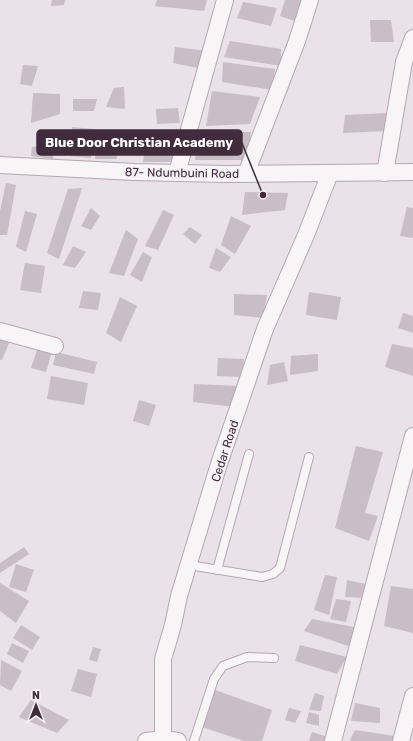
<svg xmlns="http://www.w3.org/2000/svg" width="413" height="741" font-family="Rubik,sans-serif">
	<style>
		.building { fill: #c9bdc7 }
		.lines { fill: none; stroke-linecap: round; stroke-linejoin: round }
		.service-casing { stroke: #b4a8b1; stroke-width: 10 }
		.minor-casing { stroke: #b4a8b1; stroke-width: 18 }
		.service { stroke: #f8f5f7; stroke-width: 8 }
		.minor { stroke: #f8f5f7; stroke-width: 16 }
		.labels { text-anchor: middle; stroke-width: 3.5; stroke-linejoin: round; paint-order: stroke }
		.street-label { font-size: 12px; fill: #402c3d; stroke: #f7f2f6 }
		.leader { fill: none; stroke: #402c3d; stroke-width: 1.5 }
		.callout-dot { fill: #402c3d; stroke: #f7f2f6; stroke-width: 1.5 }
		.callout { fill: #402c3d; stroke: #402c3d; stroke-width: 1.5 }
		.callout-label { font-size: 13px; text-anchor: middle; font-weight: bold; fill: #fff }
	</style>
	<rect width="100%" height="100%" fill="#eae2e8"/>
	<g class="building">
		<polygon points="52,0 65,0 64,5 51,6"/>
		<polygon points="157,0 207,0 204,11 155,6"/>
		<polygon points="285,0 302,0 297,22 280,16"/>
		<polygon points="243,2 277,8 271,26 237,18"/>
		<polygon points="370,20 391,20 394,42 371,42"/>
		<polygon points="230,41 281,49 281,66 224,57"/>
		<polygon points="175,47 207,51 203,69 173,63"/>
		<polygon points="223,62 275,69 272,90 222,82"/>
		<polygon points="23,65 38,66 32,86 20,84"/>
		<polygon points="124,87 125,109 106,107 114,88"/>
		<polygon points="212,91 260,97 250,124 206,126"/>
		<polygon points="33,93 60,94 60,114 31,123"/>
		<polygon points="73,99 97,99 94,111 73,111"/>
		<polygon points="178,108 180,123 157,124 156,109"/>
		<polygon points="388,113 388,131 343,133 345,115"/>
		<polygon points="72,127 94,129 91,158 70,156"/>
		<polygon points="251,132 247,160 195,160 199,133"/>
		<polygon points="42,135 55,137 53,159 31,156 32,147 42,146"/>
		<polygon points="146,140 178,144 174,162 143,162"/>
		<polygon points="116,144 117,159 95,159 96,145"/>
		<polygon points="6,183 16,185 7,235 0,235 0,211"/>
		<polygon points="82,188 59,259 47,253 68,189"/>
		<polygon points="245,192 288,193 285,210 242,215"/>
		<polygon points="407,207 413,208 413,238 400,236"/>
		<polygon points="91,208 100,216 91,230 81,226"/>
		<polygon points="163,210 174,215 158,250 145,246"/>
		<polygon points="25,211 37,214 26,252 16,247"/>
		<polygon points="231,216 251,226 235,254 221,245"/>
		<polygon points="190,227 202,235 195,244 183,234"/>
		<polygon points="126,230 138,239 124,276 109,273"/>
		<polygon points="73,246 86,252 75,268 63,265"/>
		<polygon points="216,248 231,257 220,272 209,268"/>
		<polygon points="143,252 152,257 142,282 130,275"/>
		<polygon points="25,263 45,266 41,293 20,290"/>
		<polygon points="83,291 101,293 98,310 79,308"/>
		<polygon points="309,292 341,297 337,320 306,315"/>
		<polygon points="234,294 267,295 263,318 234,315"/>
		<polygon points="120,297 137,306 121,342 106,333"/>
		<polygon points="403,313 413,316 413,333 398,328"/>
		<polygon points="0,339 10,341 2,360 0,360"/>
		<polygon points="392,344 413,348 413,376 385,367"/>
		<polygon points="38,347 52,352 46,372 31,368"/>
		<polygon points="56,352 97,362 94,374 53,365"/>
		<polygon points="318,354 318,371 290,375 291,356"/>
		<polygon points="218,358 244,359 243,377 217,376"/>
		<polygon points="284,362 288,381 267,385 270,365"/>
		<polygon points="51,376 88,383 84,405 47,399"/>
		<polygon points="194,384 239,386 235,407 193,402"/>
		<polygon points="139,400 156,405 149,426 133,421"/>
		<polygon points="356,446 383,452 365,513 378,516 369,541 335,528"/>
		<polygon points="24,547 29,554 0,573 0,563"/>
		<polygon points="16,564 34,570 26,592 9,587"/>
		<polygon points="325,575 337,577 329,615 314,610"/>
		<polygon points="347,580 370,585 367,598 345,597"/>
		<polygon points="0,583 29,601 16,623 0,611"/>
		<polygon points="391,586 413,589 413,633 384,626"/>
		<polygon points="336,599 351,601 346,622 330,619"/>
		<polygon points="312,619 359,628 348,646 304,631"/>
		<polygon points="21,625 40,637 32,650 13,638"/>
		<polygon points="12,643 29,651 23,663 7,654"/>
		<polygon points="300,645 347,657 337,674 295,661"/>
		<polygon points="93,647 101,649 97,662 89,660"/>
		<polygon points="1,660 22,671 11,691 0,685"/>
		<polygon points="78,669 97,674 91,697 71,691"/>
		<polygon points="215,690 272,710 262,741 244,741 202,727"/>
		<polygon points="315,693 324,696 321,711 309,710"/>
		<polygon points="31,700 69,720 57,733 19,717"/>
		<polygon points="355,703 380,708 380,723 351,721"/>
		<polygon points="289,708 301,711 295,723 285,720"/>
		<polygon points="309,712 319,715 319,726 306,723"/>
		<polygon points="355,730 395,736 393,741 353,741 350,740"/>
		<polygon points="312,732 331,738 330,741 309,741"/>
	</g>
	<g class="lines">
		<defs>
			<g id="service">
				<polyline points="189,565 262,577 273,574 280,568 309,457"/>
				<polyline points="217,570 249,454"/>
				<polyline points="194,741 214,679 223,666 247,657 274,658"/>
			</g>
			<g id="minor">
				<polyline points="0,165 134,172 225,174 413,172"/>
				<polyline points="177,173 225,0"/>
				<polyline points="385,173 404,62 413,38"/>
				<polyline points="246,174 297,41 310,0"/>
				<polyline points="0,331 55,346"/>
				<polyline points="163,739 163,659 173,625 179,596 219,464 265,329 306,235 330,173"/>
				<polyline points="146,741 163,739 178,741"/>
				<polyline points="333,741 413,436"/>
				<polyline points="401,741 413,696"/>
			</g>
		</defs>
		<use href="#service" class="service-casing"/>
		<use href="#minor" class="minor-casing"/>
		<use href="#service" class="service"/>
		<use href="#minor" class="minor"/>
	</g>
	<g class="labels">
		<g class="street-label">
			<text transform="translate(182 173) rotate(1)" y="4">87- Ndumbuini Road</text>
			<text transform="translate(225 451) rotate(-72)" y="4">Cedar Road</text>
		</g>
	</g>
	<path class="leader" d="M263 195L242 143"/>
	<circle class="callout-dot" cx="263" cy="195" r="4"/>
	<rect class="callout" x="37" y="130" width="205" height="25" rx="4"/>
	<g class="callout-label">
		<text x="139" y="147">Blue Door Christian Academy</text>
	</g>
	<g transform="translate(36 705)" stroke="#f7f2f6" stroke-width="3" paint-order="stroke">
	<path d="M0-3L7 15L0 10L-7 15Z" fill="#402c3d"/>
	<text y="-6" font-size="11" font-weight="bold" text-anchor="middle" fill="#402c3d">N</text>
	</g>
</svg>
